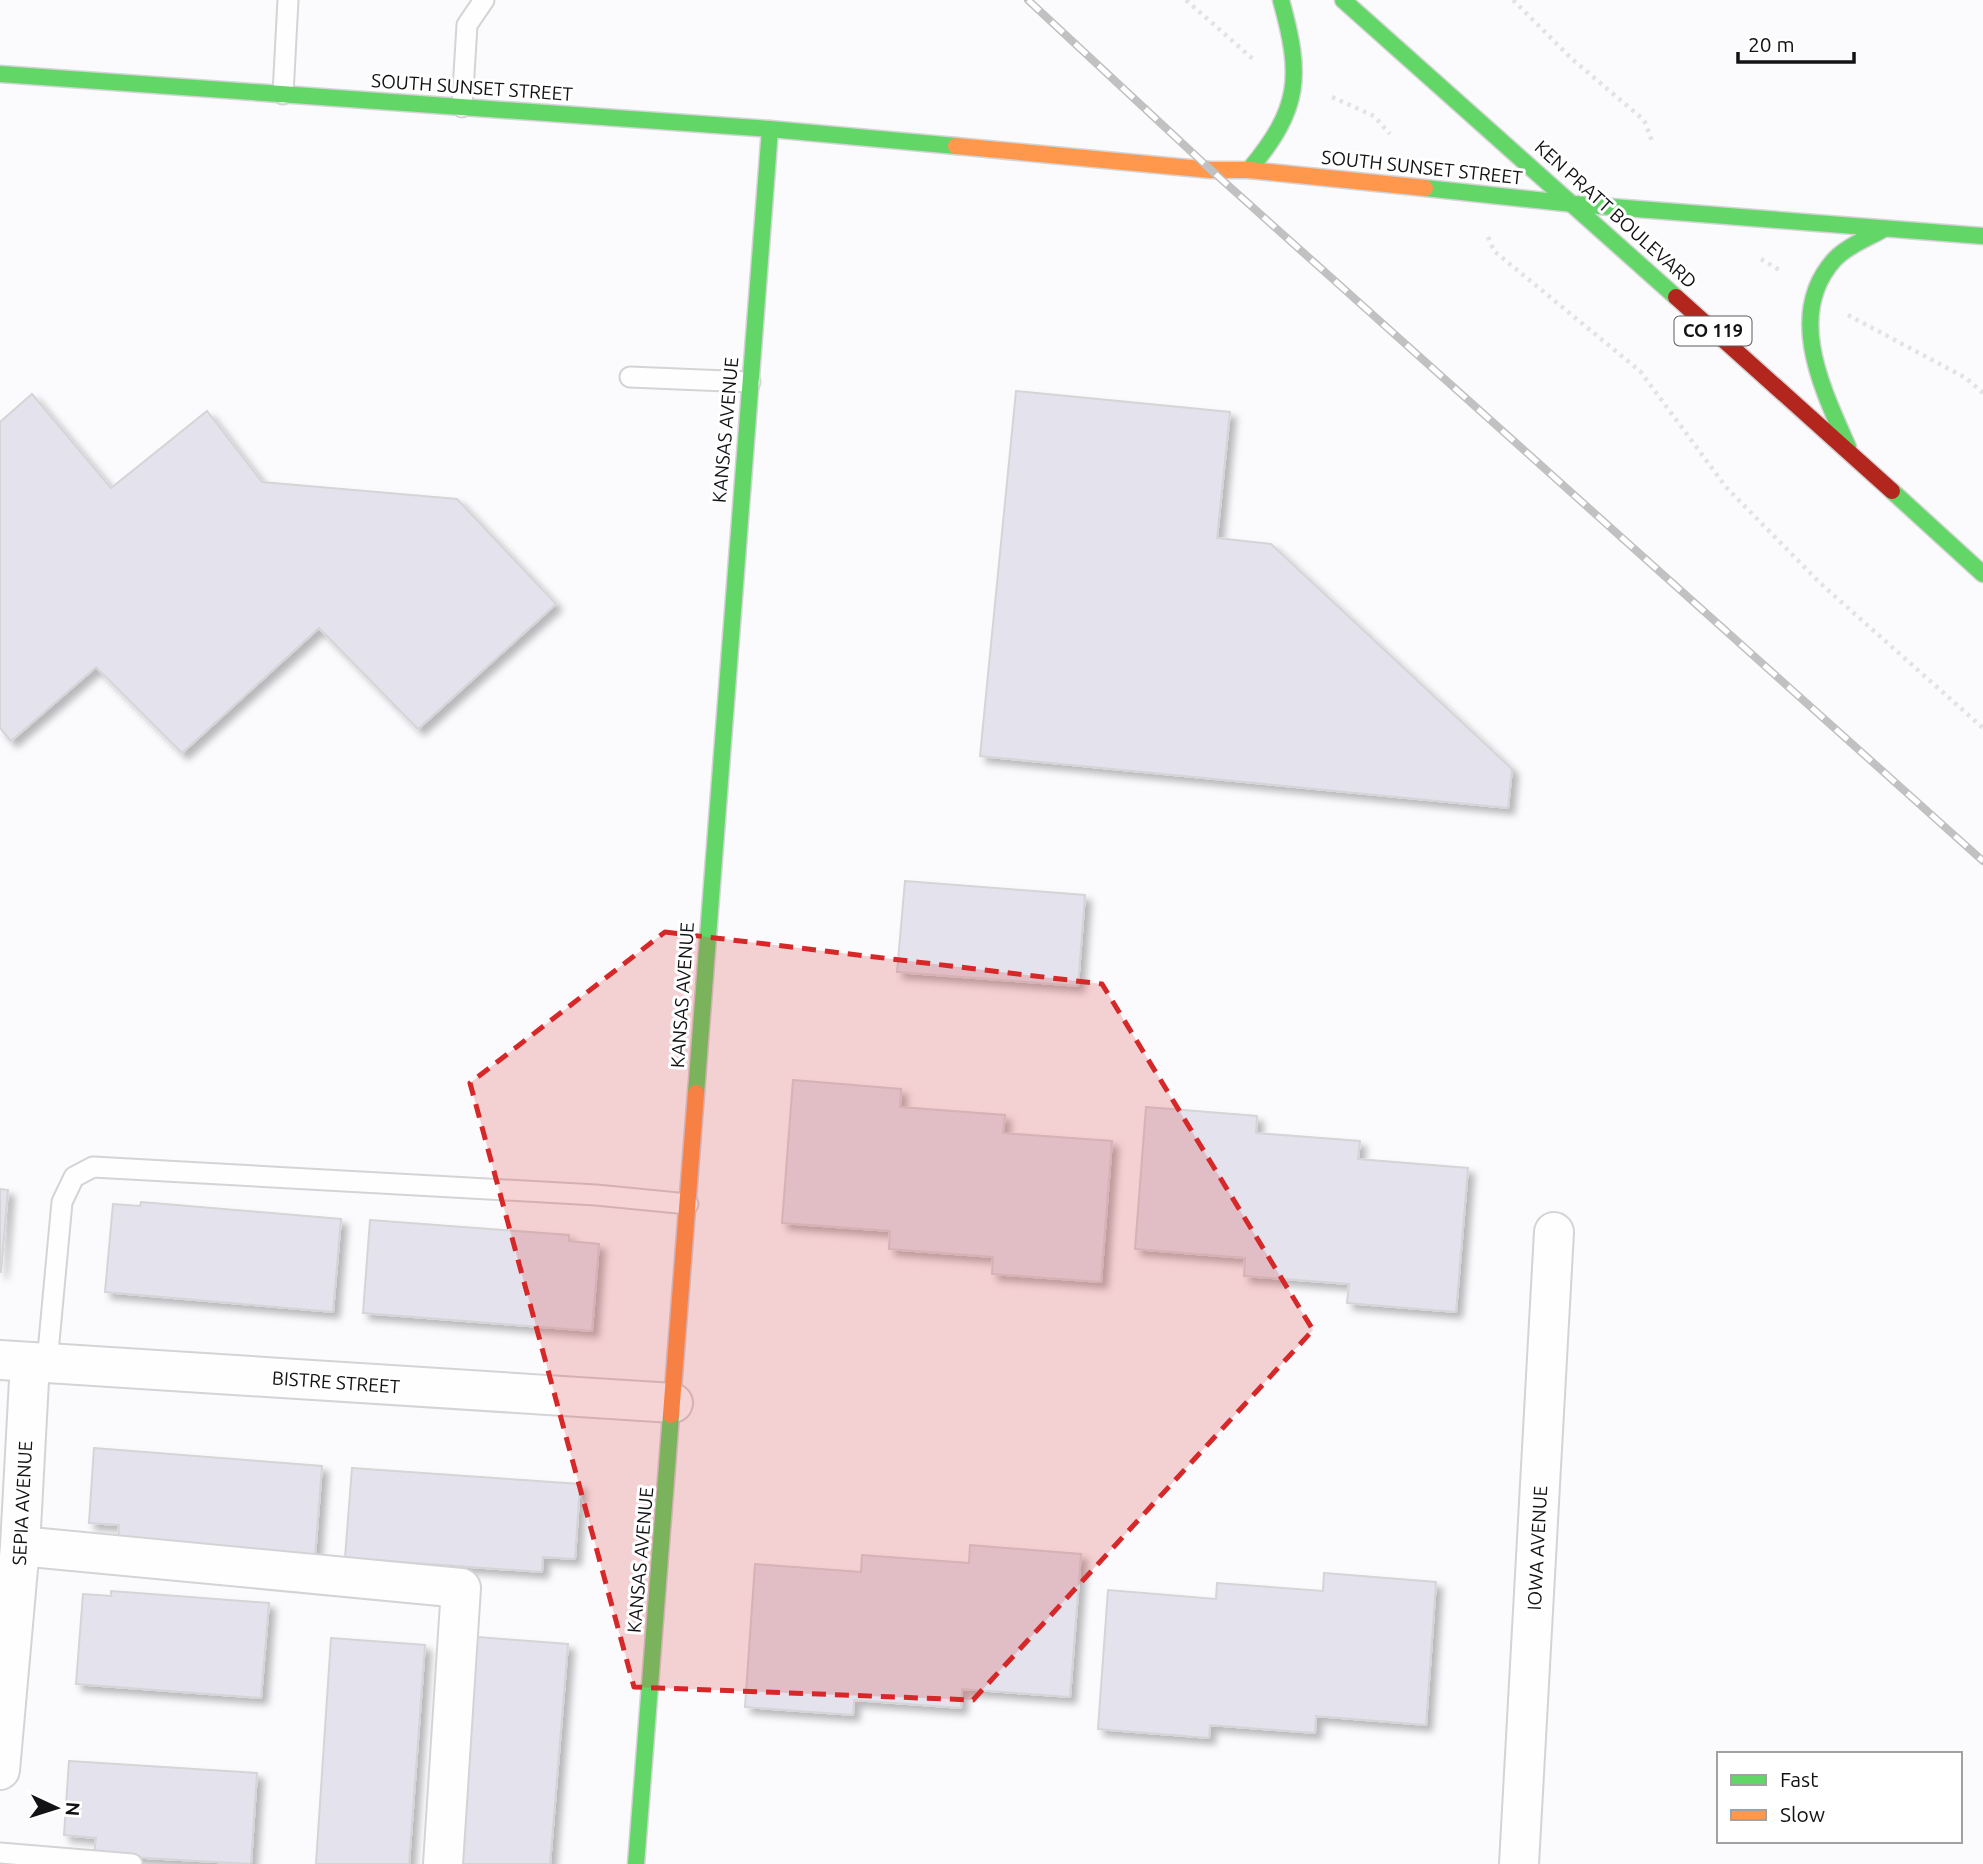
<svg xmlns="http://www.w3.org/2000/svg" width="1983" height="1864" font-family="Ubuntu,sans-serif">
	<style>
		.building { fill: #e4e3ed; stroke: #d5d5d8; stroke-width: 2; filter: url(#shadow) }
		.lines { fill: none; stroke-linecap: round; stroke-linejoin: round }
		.lane-casing { stroke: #d4d3d6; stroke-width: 23 }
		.street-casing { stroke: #d4d3d6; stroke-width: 42 }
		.fast-casing { stroke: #d4d3d6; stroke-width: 19 }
		.slow-casing { stroke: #d4d3d6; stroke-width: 19 }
		.jam-casing { stroke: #d4d3d6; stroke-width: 19 }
		.path { stroke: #e3e3e4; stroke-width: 4.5; stroke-dasharray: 3.5 5; stroke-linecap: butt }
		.lane { stroke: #fefeff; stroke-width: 19 }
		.street { stroke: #fefeff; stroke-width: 38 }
		.fast { stroke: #63d668; stroke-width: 16 }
		.slow { stroke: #ff974d; stroke-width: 16 }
		.jam { stroke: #b3261e; stroke-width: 16 }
		.rail-casing { stroke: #c1c1c2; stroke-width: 8 }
		.rail { stroke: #fff; stroke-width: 5; stroke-dasharray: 16; stroke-linecap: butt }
		.marked { fill: #d62828; fill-opacity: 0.2; stroke: #d62828; stroke-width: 5; stroke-dasharray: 14 9; stroke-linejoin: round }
		.labels { text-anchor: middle; stroke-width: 6; stroke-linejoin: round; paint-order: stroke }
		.shield { fill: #fff; stroke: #5a5a5c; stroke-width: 2 }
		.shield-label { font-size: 18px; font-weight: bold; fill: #131316 }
		.street-label { font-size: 19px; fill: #131316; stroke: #fff }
	</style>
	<defs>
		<filter id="shadow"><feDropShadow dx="6" dy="6" stdDeviation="3.5" flood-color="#0004"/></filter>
	</defs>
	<rect width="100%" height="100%" fill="#fbfafd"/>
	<g class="building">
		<polygon points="1016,391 1230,412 1217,538 1271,544 1512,769 1508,808 980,756"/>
		<polygon points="32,394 111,488 207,411 262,482 457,499 556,604 418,729 319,628 182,753 96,667 11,741 0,728 0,422"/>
		<polygon points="905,881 1085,895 1078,986 897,972"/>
		<polygon points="793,1080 901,1089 900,1107 1005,1115 1003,1133 1112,1141 1101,1282 992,1274 993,1257 889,1249 890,1231 782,1223"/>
		<polygon points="1146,1107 1257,1116 1256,1133 1360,1141 1358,1159 1468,1168 1456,1312 1347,1303 1349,1284 1244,1276 1245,1258 1135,1249"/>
		<polygon points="0,1189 8,1190 1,1272 0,1272"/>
		<polygon points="141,1202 341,1219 333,1312 105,1292 113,1204 140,1206"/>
		<polygon points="370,1220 569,1235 569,1241 599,1244 592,1331 363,1313"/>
		<polygon points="94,1448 322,1466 315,1557 118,1541 119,1525 89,1523"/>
		<polygon points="352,1468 580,1484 575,1559 543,1557 542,1572 345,1558"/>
		<polygon points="970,1545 1081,1554 1070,1697 962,1689 961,1708 854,1700 853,1715 745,1707 755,1564 861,1572 862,1555 969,1563"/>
		<polygon points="1324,1573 1436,1582 1426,1725 1316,1716 1315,1733 1210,1725 1209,1738 1098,1729 1108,1590 1216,1599 1217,1583 1323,1591"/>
		<polygon points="111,1591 269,1603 261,1698 76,1684 83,1594 111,1596"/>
		<polygon points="477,1637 568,1644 550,1864 458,1864"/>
		<polygon points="331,1638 425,1645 409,1864 316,1864"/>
		<polygon points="69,1761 257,1773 251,1864 94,1855 96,1838 64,1835"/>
	</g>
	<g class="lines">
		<defs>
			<g id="lane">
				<polyline points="283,94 288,0"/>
				<polyline points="462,107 467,25 484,0"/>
				<polyline points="630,377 750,382"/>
				<polyline points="47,1363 62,1202 74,1177 93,1167 596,1195 688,1204"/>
				<polyline points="0,1853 132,1864"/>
			</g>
			<g id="street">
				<polyline points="0,1360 673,1403"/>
				<polyline points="20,1546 461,1588 443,1864"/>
				<polyline points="0,1770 20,1546 30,1362"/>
				<polyline points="1519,1864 1554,1232"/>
			</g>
			<g id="fast">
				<polyline points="1343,0 1676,297"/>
				<polyline points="0,74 770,129 956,146"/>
				<path d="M1249 170C1301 108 1302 76 1281 0"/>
				<polyline points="1425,188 1574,204 1983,236"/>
				<path d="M1848 447C1823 390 1785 315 1834 260 1847 246 1868 238 1884 229"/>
				<polyline points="1892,491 1983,574"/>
				<polyline points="696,1093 770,129"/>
				<polyline points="636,1864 671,1415"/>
			</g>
			<g id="slow">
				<polyline points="956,146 1211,170 1249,170 1425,188"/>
				<polyline points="671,1415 696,1093"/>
			</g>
			<polyline id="jam" points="1676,297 1892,491"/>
		</defs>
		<use href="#lane" class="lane-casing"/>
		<use href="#street" class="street-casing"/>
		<use href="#fast" class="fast-casing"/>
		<use href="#slow" class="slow-casing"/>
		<use href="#jam" class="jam-casing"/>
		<g class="path">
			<polyline points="1186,0 1254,60"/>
			<polyline points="1513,0 1572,59 1644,120 1652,141"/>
			<polyline points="1332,97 1374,116 1390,134"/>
			<polyline points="1488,237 1494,251 1640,371 1726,487 1820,583 1983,728"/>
			<polyline points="1761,259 1781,271"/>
			<polyline points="1848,315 1966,378 1983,393"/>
		</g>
		<use href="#lane" class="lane"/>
		<use href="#street" class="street"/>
		<use href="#fast" class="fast"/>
		<use href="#slow" class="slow"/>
		<use href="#jam" class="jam"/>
		<defs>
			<polyline id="rail" points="1028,0 1211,170 1983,861"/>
		</defs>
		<use href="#rail" class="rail-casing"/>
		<use href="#rail" class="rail"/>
	</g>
	<path class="marked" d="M665 932 1102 984 1313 1330 973 1700 634 1687 470 1083Z"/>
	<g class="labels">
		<rect class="shield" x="1674.5" y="316.5" width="77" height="29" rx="5"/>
		<g class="shield-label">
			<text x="1713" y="337">CO 119</text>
		</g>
		<g class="street-label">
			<text transform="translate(472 87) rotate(4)" y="7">SOUTH SUNSET STREET</text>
			<text transform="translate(1422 167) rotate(6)" y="7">SOUTH SUNSET STREET</text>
			<text transform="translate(1616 214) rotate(42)" y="7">KEN PRATT BOULEVARD</text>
			<text transform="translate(725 430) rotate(-85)" y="7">KANSAS AVENUE</text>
			<text transform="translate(682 995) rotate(-86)" y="7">KANSAS AVENUE</text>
			<text transform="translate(336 1382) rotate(4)" y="7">BISTRE STREET</text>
			<text transform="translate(22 1503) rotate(-87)" y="7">SEPIA AVENUE</text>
			<text transform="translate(1537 1548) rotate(-87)" y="7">IOWA AVENUE</text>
			<text transform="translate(640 1560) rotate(-85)" y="7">KANSAS AVENUE</text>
		</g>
	</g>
	<rect x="1717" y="1752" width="245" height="91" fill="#ffffff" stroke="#a1a1a2" stroke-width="2"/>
	<rect x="1731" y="1775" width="35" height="10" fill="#63d668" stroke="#a1a1a2" stroke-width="2"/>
	<text x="1780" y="1787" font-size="21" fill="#131316">Fast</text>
	<rect x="1731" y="1810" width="35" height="10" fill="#ff974d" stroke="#a1a1a2" stroke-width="2"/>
	<text x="1780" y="1822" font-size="21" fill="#131316">Slow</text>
	<g transform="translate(56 1808) rotate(94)" stroke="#ffffff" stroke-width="5" paint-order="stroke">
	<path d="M0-5L12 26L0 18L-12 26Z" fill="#131316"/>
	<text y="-10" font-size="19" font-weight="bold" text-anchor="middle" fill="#131316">N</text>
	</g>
	<path d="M1738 52v10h116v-10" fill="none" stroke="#131316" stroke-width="3.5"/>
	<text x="1748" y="52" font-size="21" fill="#131316" stroke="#ffffff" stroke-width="5" paint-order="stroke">20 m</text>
</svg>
